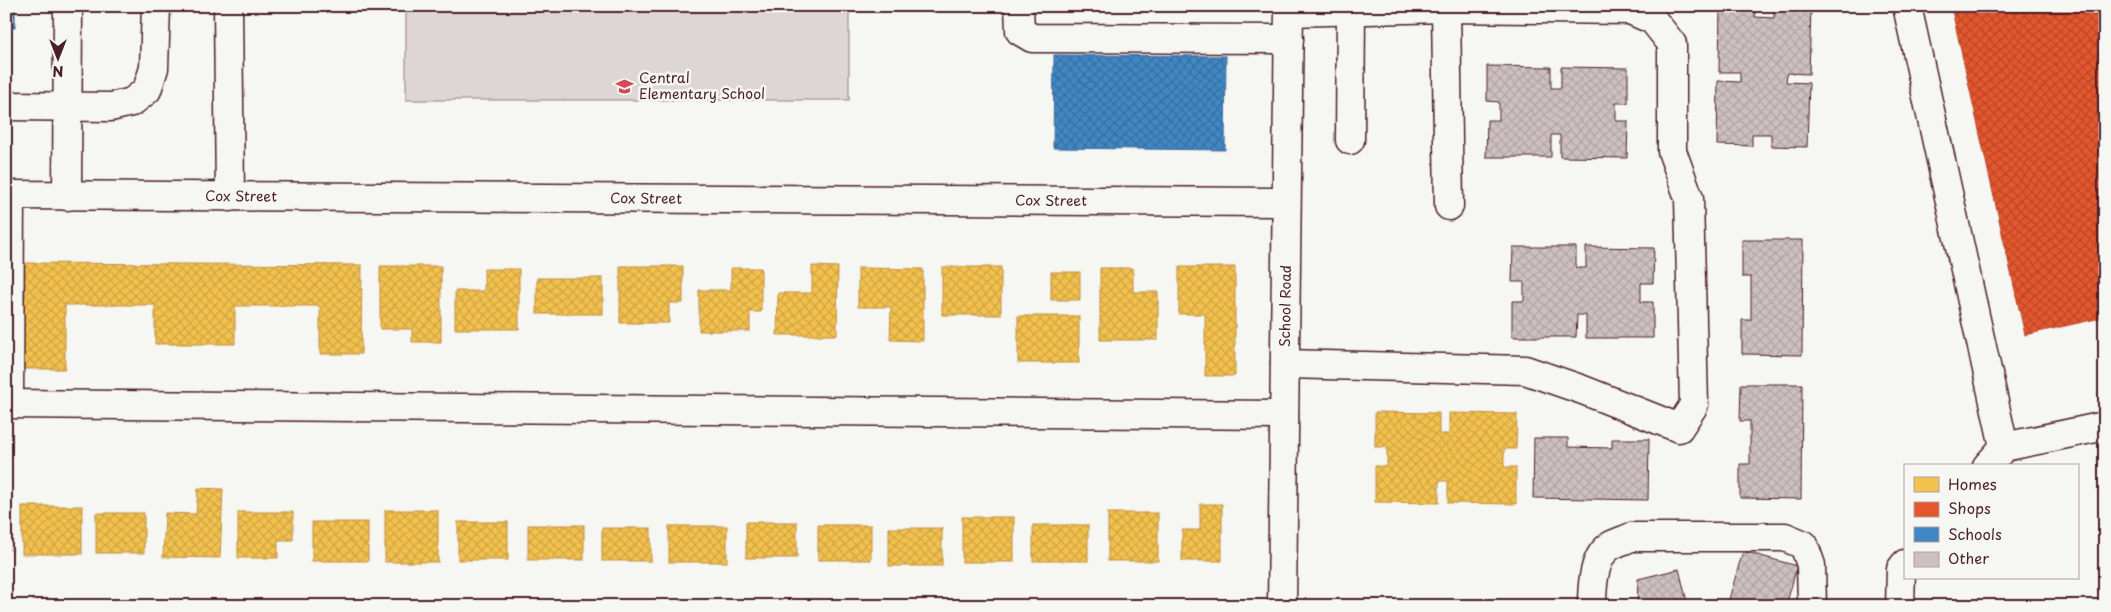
<svg xmlns="http://www.w3.org/2000/svg" width="2111" height="612" font-family="'Playpen Sans',sans-serif">
	<style>
		.park { fill: #ddd6d5; stroke: #947a80 }
		.homes { fill: url(#homes-cross-hatch); stroke: #c09044 }
		.shops { fill: url(#shops-cross-hatch); stroke: #b6462d }
		.schools { fill: url(#schools-cross-hatch); stroke: #426897 }
		.building { fill: url(#building-cross-hatch); stroke: #4a1f2b }
		.lines { fill: none; stroke-linecap: round; stroke-linejoin: round }
		.minor-casing { stroke: #4a1f2b; stroke-width: 31 }
		.minor { stroke: #f6f6f2; stroke-width: 28 }
		.labels { text-anchor: middle; stroke-width: 5; stroke-linejoin: round; paint-order: stroke }
		.poi-label { font-size: 14px; fill: #4a1f2b; stroke: #f6f6f2; text-anchor: start }
		.street-label { font-size: 14px; fill: #4a1f2b; stroke: #f6f6f2 }
	</style>
	<defs>
		<pattern id="homes-cross-hatch" width="8" height="8" patternUnits="userSpaceOnUse" patternTransform="scale(1.25)"><rect width="8" height="8" fill="#f2c14e"/><path d="M0 0l8 8M0 8l8-8" fill="none" stroke="#d1a544"/></pattern>
		<pattern id="shops-cross-hatch" width="8" height="8" patternUnits="userSpaceOnUse" patternTransform="scale(1.25)"><rect width="8" height="8" fill="#e4572e"/><path d="M0 0l8 8M0 8l8-8" fill="none" stroke="#bb4727"/></pattern>
		<pattern id="schools-cross-hatch" width="8" height="8" patternUnits="userSpaceOnUse" patternTransform="scale(1.25)"><rect width="8" height="8" fill="#3f88c5"/><path d="M0 0l8 8M0 8l8-8" fill="none" stroke="#376fa0"/></pattern>
		<pattern id="building-cross-hatch" width="8" height="8" patternUnits="userSpaceOnUse" patternTransform="scale(1.25)"><rect width="8" height="8" fill="#ccc1c0"/><path d="M0 0l8 8M0 8l8-8" fill="none" stroke="#b1a5a5"/></pattern>
	</defs>
	<rect width="100%" height="100%" fill="#f6f6f2"/>
	<filter id="ink" filterUnits="userSpaceOnUse"><feTurbulence type="fractalNoise" baseFrequency=".02" numOctaves="2"/><feDisplacementMap in="SourceGraphic" scale="10" xChannelSelector="R" yChannelSelector="G"/><feConvolveMatrix kernelMatrix="1 2 1 2 8 2 1 2 1" color-interpolation-filters="sRGB"/></filter>
	<g filter="url(#ink)">
		<rect class="park" x="406" y="6" width="443" height="94"/>
		<g class="homes">
			<polygon points="25,263 362,265 361,354 320,354 320,306 235,306 235,344 155,344 155,305 65,305 65,369 24,369"/>
			<polygon points="380,266 441,266 441,342 412,342 412,329 380,329"/>
			<polygon points="620,266 683,266 683,303 669,303 669,323 620,323"/>
			<polygon points="812,266 838,267 837,335 777,335 778,293 812,293"/>
			<rect x="942" y="267" width="59" height="48"/>
			<polygon points="1179,267 1235,267 1235,376 1205,376 1205,314 1179,314"/>
			<polygon points="731,268 761,268 761,312 750,312 750,331 699,331 699,290 731,290"/>
			<polygon points="858,268 923,269 923,341 890,340 891,307 858,307"/>
			<polygon points="1100,268 1133,268 1133,292 1158,292 1158,340 1100,340"/>
			<polygon points="484,269 519,269 519,329 455,329 455,291 484,291"/>
			<rect x="1051" y="272" width="29" height="28"/>
			<rect x="537" y="278" width="66" height="36"/>
			<rect x="1018" y="316" width="61" height="47"/>
			<polygon points="1375,412 1439,413 1439,434 1449,434 1449,413 1517,414 1516,449 1504,449 1504,467 1516,467 1516,504 1448,503 1448,481 1439,481 1439,503 1375,502 1375,466 1387,466 1387,447 1375,447"/>
			<polygon points="198,488 223,489 220,558 163,557 165,513 196,514"/>
			<polygon points="6,498 9,498 10,551 6,551"/>
			<polygon points="1200,504 1222,504 1222,561 1182,561 1182,530 1200,530"/>
			<rect x="22" y="506" width="60" height="48"/>
			<rect x="385" y="510" width="53" height="52"/>
			<polygon points="238,512 293,512 293,540 278,540 278,558 238,558"/>
			<rect x="96" y="513" width="48" height="40"/>
			<rect x="1108" y="513" width="50" height="48"/>
			<rect x="962" y="517" width="52" height="45"/>
			<rect x="312" y="522" width="56" height="39"/>
			<rect x="458" y="522" width="50" height="38"/>
			<rect x="746" y="522" width="51" height="36"/>
			<rect x="528" y="525" width="56" height="35"/>
			<rect x="818" y="525" width="53" height="35"/>
			<rect x="1033" y="525" width="55" height="36"/>
			<rect x="669" y="526" width="58" height="36"/>
			<rect x="602" y="528" width="49" height="33"/>
			<rect x="889" y="528" width="53" height="38"/>
		</g>
		<polygon class="shops" points="1951,6 2105,6 2105,317 2025,335"/>
		<g class="schools">
			<rect x="6" y="6" width="9" height="22"/>
			<polygon points="1054,55 1226,56 1225,150 1053,148"/>
		</g>
		<g class="building">
			<polygon points="1720,6 1756,6 1755,17 1774,18 1774,6 1811,7 1809,74 1787,73 1786,82 1809,83 1807,147 1771,146 1771,134 1752,134 1752,146 1717,145 1718,81 1740,82 1740,72 1719,72"/>
			<polygon points="1487,66 1551,67 1551,88 1561,88 1561,67 1628,68 1628,103 1616,103 1616,121 1628,121 1627,158 1560,157 1560,135 1551,135 1551,157 1486,157 1487,120 1499,120 1499,102 1487,101"/>
			<polygon points="1742,240 1803,240 1802,355 1742,354 1742,320 1751,320 1751,277 1742,277"/>
			<polygon points="1513,247 1576,247 1576,268 1586,268 1586,247 1654,248 1653,283 1641,283 1641,302 1653,302 1653,338 1586,338 1586,315 1577,315 1576,337 1512,337 1512,301 1524,301 1524,282 1512,282"/>
			<polygon points="1741,384 1802,384 1801,499 1740,498 1740,464 1750,464 1750,421 1740,421"/>
			<polygon points="1534,438 1568,438 1568,447 1612,448 1612,439 1649,439 1648,500 1533,498"/>
			<polygon points="1743,551 1797,566 1786,606 1727,606"/>
			<polygon points="1679,569 1688,606 1637,606 1638,579"/>
		</g>
		<g class="lines">
			<defs>
				<g id="minor">
					<polyline points="228,6 230,197"/>
					<polyline points="1019,6 1020,31 1032,38 1289,39"/>
					<polyline points="1907,6 2004,447"/>
					<polyline points="1446,8 1449,206"/>
					<polyline points="6,106 111,107 132,102 147,90 154,68 156,6"/>
					<polyline points="1350,140 1351,11"/>
					<path id="s1" d="M6 195 1286 202"/>
					<polyline points="67,196 68,6"/>
					<polyline points="1285,364 1525,370 1583,390 1679,428 1694,405 1689,198 1672,151 1672,44 1653,20 1630,10 1446,8 1289,12"/>
					<polyline points="6,404 1284,415"/>
					<polyline points="9,404 10,195"/>
					<polyline points="1987,466 2004,447 2105,426"/>
					<path id="s2" d="M1282 606 1289 6"/>
					<path d="M1592 606C1592 587 1593 555 1612 545 1618 542 1625 540 1631 537H1785L1804 545 1811 565 1812 606"/>
					<polyline points="1900,606 1901,569 1905,564"/>
				</g>
			</defs>
			<use href="#minor" class="minor-casing"/>
			<use href="#minor" class="minor"/>
		</g>
	</g>
	<defs>
		<symbol id="school-bare" viewBox="-9 -9 18 18"><path d="M0-5L7-2L0 1L-7-2ZM-4 1L0 2.5L4 1V4Q0 6-4 4Z" fill="#d1495b" stroke="#f6f6f2" stroke-width="2.5" paint-order="stroke"/></symbol>
	</defs>
	<g fill-rule="evenodd">
		<use href="#school-bare" x="612" y="74" width="25" height="25"/>
	</g>
	<g class="labels">
		<g class="poi-label">
			<text x="639" y="83">Central<tspan x="639" dy="16">Elementary School</tspan></text>
		</g>
		<g class="street-label">
			<text dy="5" stroke="none"><textPath href="#s1" startOffset="235">Cox Street</textPath></text>
			<text dy="5" stroke="none"><textPath href="#s1" startOffset="640">Cox Street</textPath></text>
			<text dy="5" stroke="none"><textPath href="#s1" startOffset="1045">Cox Street</textPath></text>
			<text dy="5" stroke="none"><textPath href="#s2" startOffset="300">School Road</textPath></text>
		</g>
	</g>
	<rect width="2111" height="612" fill="none" stroke="#f6f6f2" stroke-width="25"/>
	<rect x="12" y="12" width="2086" height="587" fill="none" stroke="#4a1f2b" stroke-width="2" filter="url(#ink)"/>
	<rect x="1904" y="464" width="175" height="115" fill="#f6f6f2" stroke="#b1a0a2"/>
	<rect x="1914" y="477" width="25" height="15" fill="#f2c14e" stroke="#b1a0a2"/>
	<text x="1948" y="490" font-size="15" fill="#4a1f2b">Homes</text>
	<rect x="1914" y="502" width="25" height="15" fill="#e4572e" stroke="#b1a0a2"/>
	<text x="1948" y="514" font-size="15" fill="#4a1f2b">Shops</text>
	<rect x="1914" y="527" width="25" height="15" fill="#3f88c5" stroke="#b1a0a2"/>
	<text x="1948" y="540" font-size="15" fill="#4a1f2b">Schools</text>
	<rect x="1914" y="552" width="25" height="15" fill="#ccc1c0" stroke="#b1a0a2"/>
	<text x="1948" y="564" font-size="15" fill="#4a1f2b">Other</text>
	<g transform="translate(58 58) rotate(180)" stroke="#f6f6f2" stroke-width="4" paint-order="stroke">
	<path d="M0-4L9 19L0 12L-9 19Z" fill="#4a1f2b"/>
	<text y="-8" font-size="14" font-weight="bold" text-anchor="middle" fill="#4a1f2b">N</text>
	</g>
</svg>
